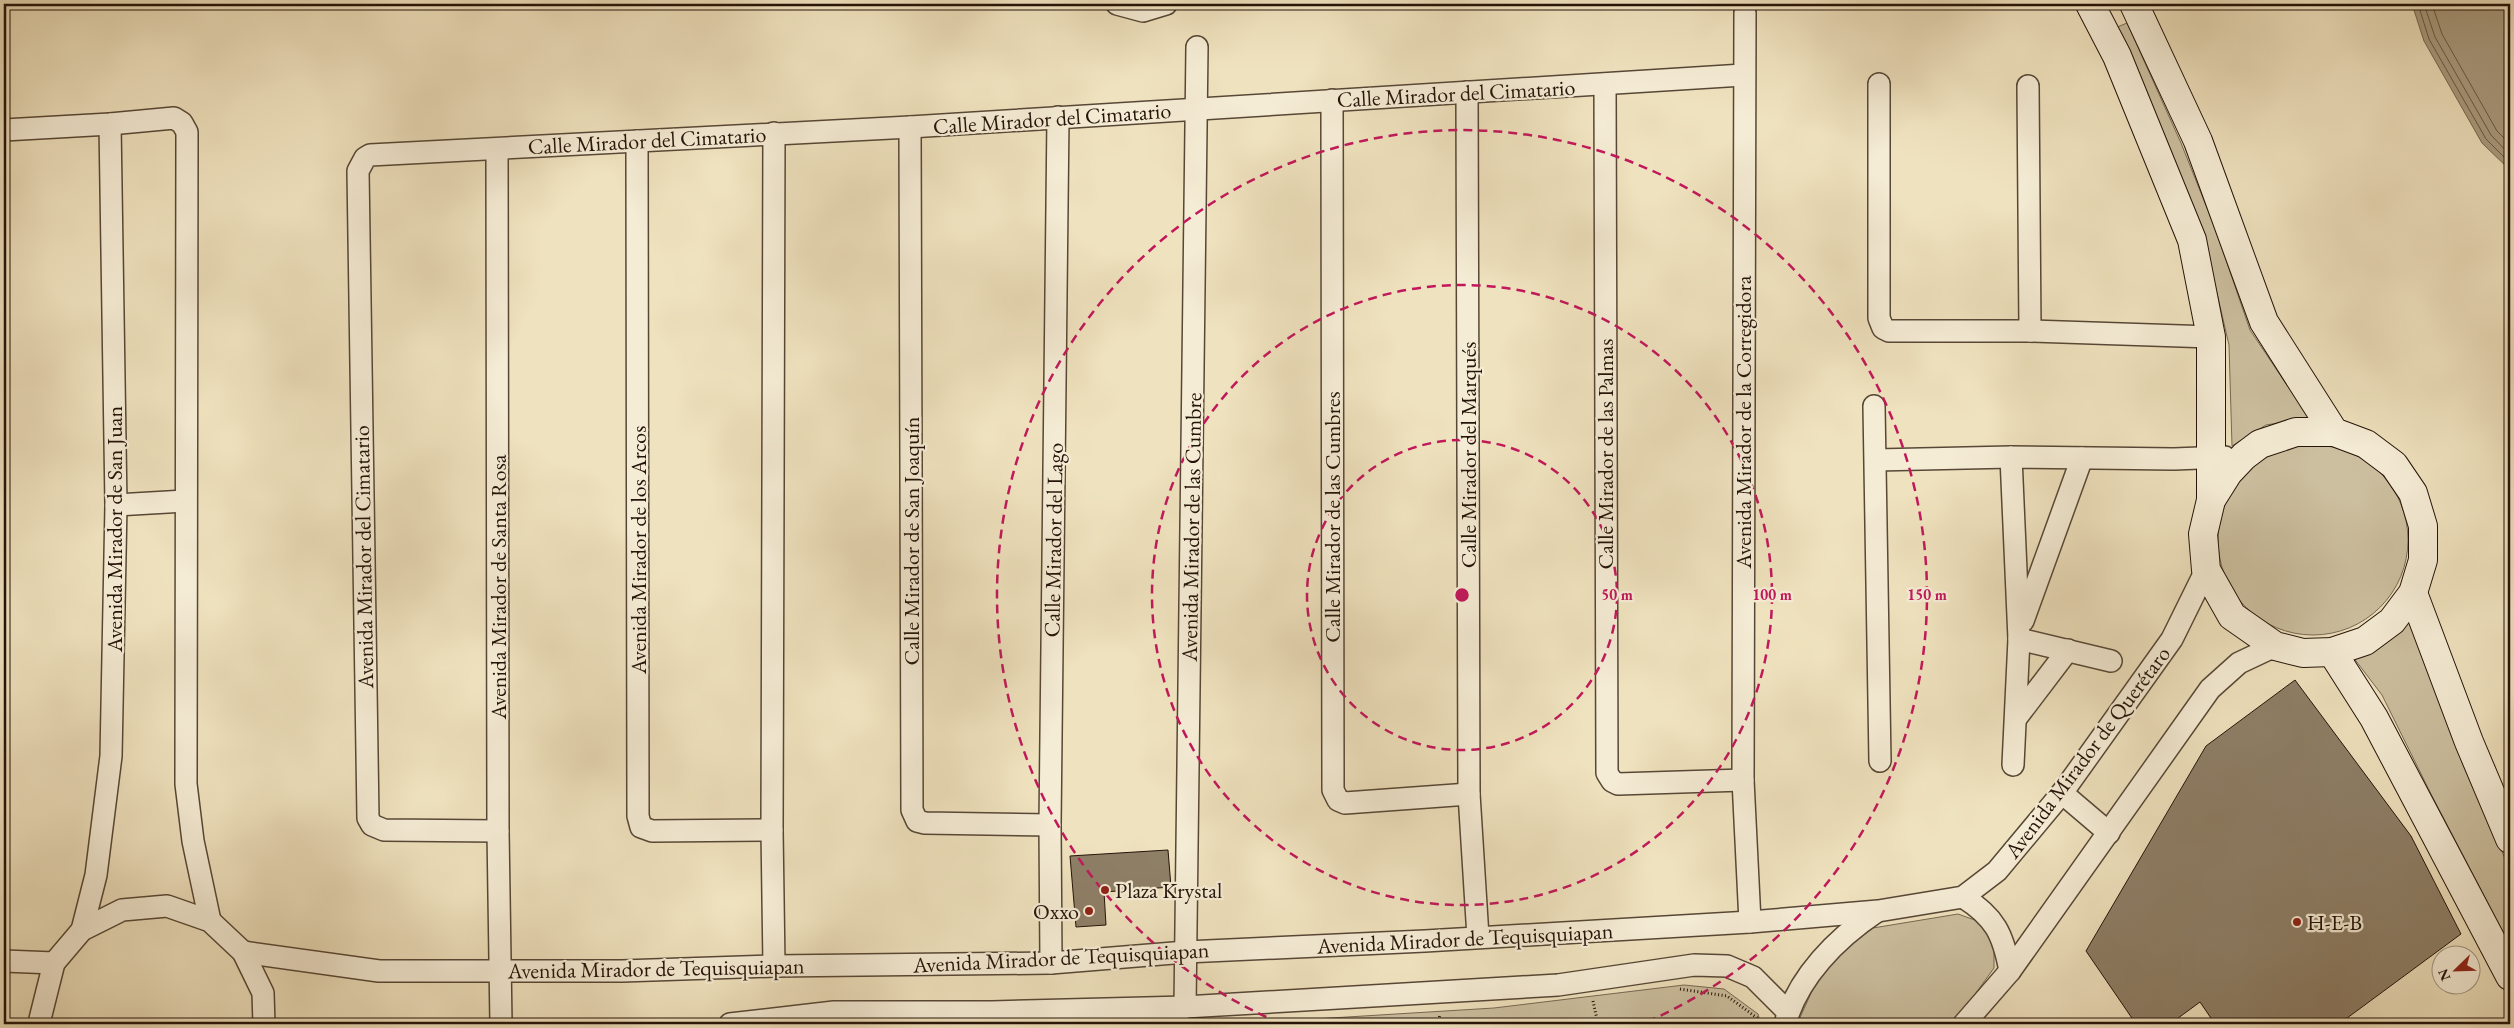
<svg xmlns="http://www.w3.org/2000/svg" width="2514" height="1028" font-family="'EB Garamond',serif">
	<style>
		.green { fill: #ccbf9f; stroke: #786954 }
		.water { fill: #aa9c80; stroke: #746550 }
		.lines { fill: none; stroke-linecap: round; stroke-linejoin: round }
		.shore { stroke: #675844; stroke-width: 1 }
		.building { fill: #8e7f67; stroke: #241308 }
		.street-casing { stroke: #574736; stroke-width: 24 }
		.secondary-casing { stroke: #241308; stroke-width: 30 }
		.path { stroke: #241308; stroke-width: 3; stroke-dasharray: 1 2.5; stroke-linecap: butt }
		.street { stroke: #f5ecd5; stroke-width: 21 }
		.secondary { stroke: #f5ecd5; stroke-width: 28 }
		.ring { fill: none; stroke: #c2185b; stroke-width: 2.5; stroke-dasharray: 9 6 }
		.poi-dot { fill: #8f2418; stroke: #f5ecd5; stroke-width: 2 }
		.labels { text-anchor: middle; stroke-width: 4.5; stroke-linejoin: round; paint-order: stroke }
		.street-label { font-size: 22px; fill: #241308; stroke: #f5ecd5 }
		.poi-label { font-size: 22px; fill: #241308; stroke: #f5ecd5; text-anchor: start }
		.centre { fill: #c2185b; stroke: #f5ecd5; stroke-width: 2.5 }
		.ring-label { font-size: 15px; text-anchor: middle; font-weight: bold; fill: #c2185b; stroke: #f5ecd5; stroke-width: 4.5; stroke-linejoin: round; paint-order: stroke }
	</style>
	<rect width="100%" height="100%" fill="#efe2be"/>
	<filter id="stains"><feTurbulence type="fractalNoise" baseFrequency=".004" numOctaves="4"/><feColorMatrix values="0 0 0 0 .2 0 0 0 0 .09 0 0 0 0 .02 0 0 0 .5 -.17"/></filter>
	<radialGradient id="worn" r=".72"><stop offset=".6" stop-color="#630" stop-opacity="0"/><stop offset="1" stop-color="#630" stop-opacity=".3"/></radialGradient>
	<g class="green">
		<polygon points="2127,23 2181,143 2215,228 2250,330 2309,418 2266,425 2232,446 2229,345 2203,233 2169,148 2115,28"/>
		<circle cx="2313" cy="540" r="95"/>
		<polygon points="2411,620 2460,749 2510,871 2510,945 2431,794 2382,695 2353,657 2382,644"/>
		<polygon points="1958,914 1983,923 1994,943 1994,968 1968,1004 1948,1024 1797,1024 1823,967 1873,928"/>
		<polygon points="1684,985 1724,989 1758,1014 1761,1024 1233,1024 1494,1008"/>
	</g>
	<polygon class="water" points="2412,4 2510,4 2510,170 2482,143 2424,41"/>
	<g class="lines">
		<g class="shore">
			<polyline points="2418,4 2429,39 2486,139 2510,163"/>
			<polyline points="2424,4 2435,37 2491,135 2510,155"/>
			<polyline points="2432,4 2442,34 2497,131 2510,144"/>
		</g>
	</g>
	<g class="building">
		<polygon points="2295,680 2411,836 2461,934 2339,1024 2215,1024 2200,1002 2170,1024 2136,1024 2086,951 2206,746"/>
		<polygon points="1168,850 1171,887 1104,892 1106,925 1076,927 1070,856"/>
	</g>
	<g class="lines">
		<defs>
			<g id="street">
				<polyline points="1117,4 1143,11 1166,4"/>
				<polyline points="1745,13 1743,780 1750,922"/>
				<polyline points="1605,84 1607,773 1612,781 1618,784 1743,780"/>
				<polyline points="1879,84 1879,318 1883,328 1889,331 2030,331 2211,337"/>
				<polyline points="2028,86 2030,331"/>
				<polyline points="1467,92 1469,794 1478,937"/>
				<polyline points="1332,100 1333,790 1338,800 1345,803 1469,794"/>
				<polyline points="910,127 912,810 917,821 925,823 1050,825"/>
				<polyline points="4,130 110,124 174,118 182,123 187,132 186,784 193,841 210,921"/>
				<polyline points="774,133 772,830 774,966"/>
				<polyline points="637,141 638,816 641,827 652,831 772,830"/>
				<polyline points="497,149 498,831 501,1024"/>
				<polyline points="1874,406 1880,761"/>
				<polyline points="2011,457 2019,639 2013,765"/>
				<polyline points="1876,460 2011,457 2174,459 2225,457"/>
				<polyline points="116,505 185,501"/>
				<polyline points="2023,621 2082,458"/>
				<polyline points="2019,639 2111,661"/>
				<polyline points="2017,717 2068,650"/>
				<polyline points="2062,793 2109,833"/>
				<polyline points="498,831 384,830 372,825 368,818 358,171 365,158 370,155 910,127 1743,75"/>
				<path d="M1963 897C1995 917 2003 934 2010 971"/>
				<polyline points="82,930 96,875 111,756 116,505 110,124"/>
				<polyline points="243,952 379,971 622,971 774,966 1051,963 1186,952 1425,941 1750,922 1878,911 1963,897 1997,871 2062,793 2172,639 2206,570"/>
				<polyline points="4,961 54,963"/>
				<polyline points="1051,963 1050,825 1058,117"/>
				<polyline points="42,1024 40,1019 54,963 82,930 122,910 167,906 210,921 243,952 263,993 264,1024"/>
				<polyline points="730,1024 834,1012 992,1012 1185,1007 1558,985 1694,965 1727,966 1753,977 1788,1012"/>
				<polyline points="1157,1024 1185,1007 1197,47"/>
				<path d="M1785 1024C1798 977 1837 938 1876 912"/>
				<polyline points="1964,1024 2010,971 2210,689 2239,663 2275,646"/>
			</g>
			<g id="secondary">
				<polyline points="2090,4 2117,56 2192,240 2211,337 2211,500"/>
				<polyline points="2134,4 2198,141 2264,322 2334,432 2366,444 2394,465 2413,493 2423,526 2423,560 2413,593 2392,621 2365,641 2332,652 2303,653 2275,646 2232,616 2206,570 2203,534 2211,500 2228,473 2244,456 2260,444 2296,432 2334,432"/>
				<polyline points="2413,593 2469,742 2510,839"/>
				<polyline points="2332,652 2374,718 2510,976"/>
			</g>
		</defs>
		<use href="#street" class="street-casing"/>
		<use href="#secondary" class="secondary-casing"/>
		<g class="path">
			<polyline points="1680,989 1727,996 1760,1020 1761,1024"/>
			<polyline points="1593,1001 1598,1024"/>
			<polyline points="1292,1024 1336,1021"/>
			<polyline points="1438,1024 1440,1014"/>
		</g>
		<use href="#street" class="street"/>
		<use href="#secondary" class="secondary"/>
	</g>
	<g class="ring">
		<circle cx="1462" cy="595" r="155"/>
		<circle cx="1462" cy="595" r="310"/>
		<path d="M1280 1023A465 465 0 1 1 1644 1023"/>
	</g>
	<g class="poi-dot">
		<circle cx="1105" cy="890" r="5"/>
		<circle cx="1089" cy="911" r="5"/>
		<circle cx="2297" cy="922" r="5"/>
	</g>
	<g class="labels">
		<g class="street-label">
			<text transform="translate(1456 93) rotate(-3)" y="8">Calle Mirador del Cimatario</text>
			<text transform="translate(1052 118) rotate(-4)" y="8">Calle Mirador del Cimatario</text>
			<text transform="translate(647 140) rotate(-3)" y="8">Calle Mirador del Cimatario</text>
			<text transform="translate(1743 422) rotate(-90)" y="8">Avenida Mirador de la Corregidora</text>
			<text transform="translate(1605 454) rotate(-90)" y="8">Calle Mirador de las Palmas</text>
			<text transform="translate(1468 455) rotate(-90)" y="8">Calle Mirador del Marqués</text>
			<text transform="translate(1332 517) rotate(-90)" y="8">Calle Mirador de las Cumbres</text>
			<text transform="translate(1191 527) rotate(-89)" y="8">Avenida Mirador de las Cumbre</text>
			<text transform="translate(114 529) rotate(-90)" y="8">Avenida Mirador de San Juan</text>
			<text transform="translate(1053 540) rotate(-89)" y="8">Calle Mirador del Lago</text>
			<text transform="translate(911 541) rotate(-90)" y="8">Calle Mirador de San Joaquín</text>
			<text transform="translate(638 550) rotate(-90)" y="8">Avenida Mirador de los Arcos</text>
			<text transform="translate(363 557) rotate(-91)" y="8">Avenida Mirador del Cimatario</text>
			<text transform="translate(498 587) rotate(-90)" y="8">Avenida Mirador de Santa Rosa</text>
			<text transform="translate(2087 752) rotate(-53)" y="8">Avenida Mirador de Querétaro</text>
			<text transform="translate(1465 938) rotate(-3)" y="8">Avenida Mirador de Tequisquiapan</text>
			<text transform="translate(1061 957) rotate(-3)" y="8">Avenida Mirador de Tequisquiapan</text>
			<text transform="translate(656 968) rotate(-1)" y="8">Avenida Mirador de Tequisquiapan</text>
		</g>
		<g class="poi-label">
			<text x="1115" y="898">Plaza Krystal</text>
			<text x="1079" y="919" text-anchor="end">Oxxo</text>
			<text x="2307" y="930">H-E-B</text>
		</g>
	</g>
	<circle cx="1462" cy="595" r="8" class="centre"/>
	<g class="ring-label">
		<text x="1617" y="600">50 m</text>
		<text x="1772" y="600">100 m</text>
		<text x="1927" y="600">150 m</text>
	</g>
	<rect width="2514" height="1028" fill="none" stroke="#efe2be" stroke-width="20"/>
	<rect x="5" y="5" width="2504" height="1018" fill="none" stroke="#241308" stroke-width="2.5"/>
	<rect x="10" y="10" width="2494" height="1008" fill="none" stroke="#241308"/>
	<g transform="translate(2456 970) rotate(247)"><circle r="24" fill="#f5ecd5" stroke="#a19583"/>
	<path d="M0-4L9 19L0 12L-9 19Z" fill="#8f2418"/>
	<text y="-8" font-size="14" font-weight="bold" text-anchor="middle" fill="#241308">N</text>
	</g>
	<rect width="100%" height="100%" filter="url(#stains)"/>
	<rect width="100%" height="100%" fill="url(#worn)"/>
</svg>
